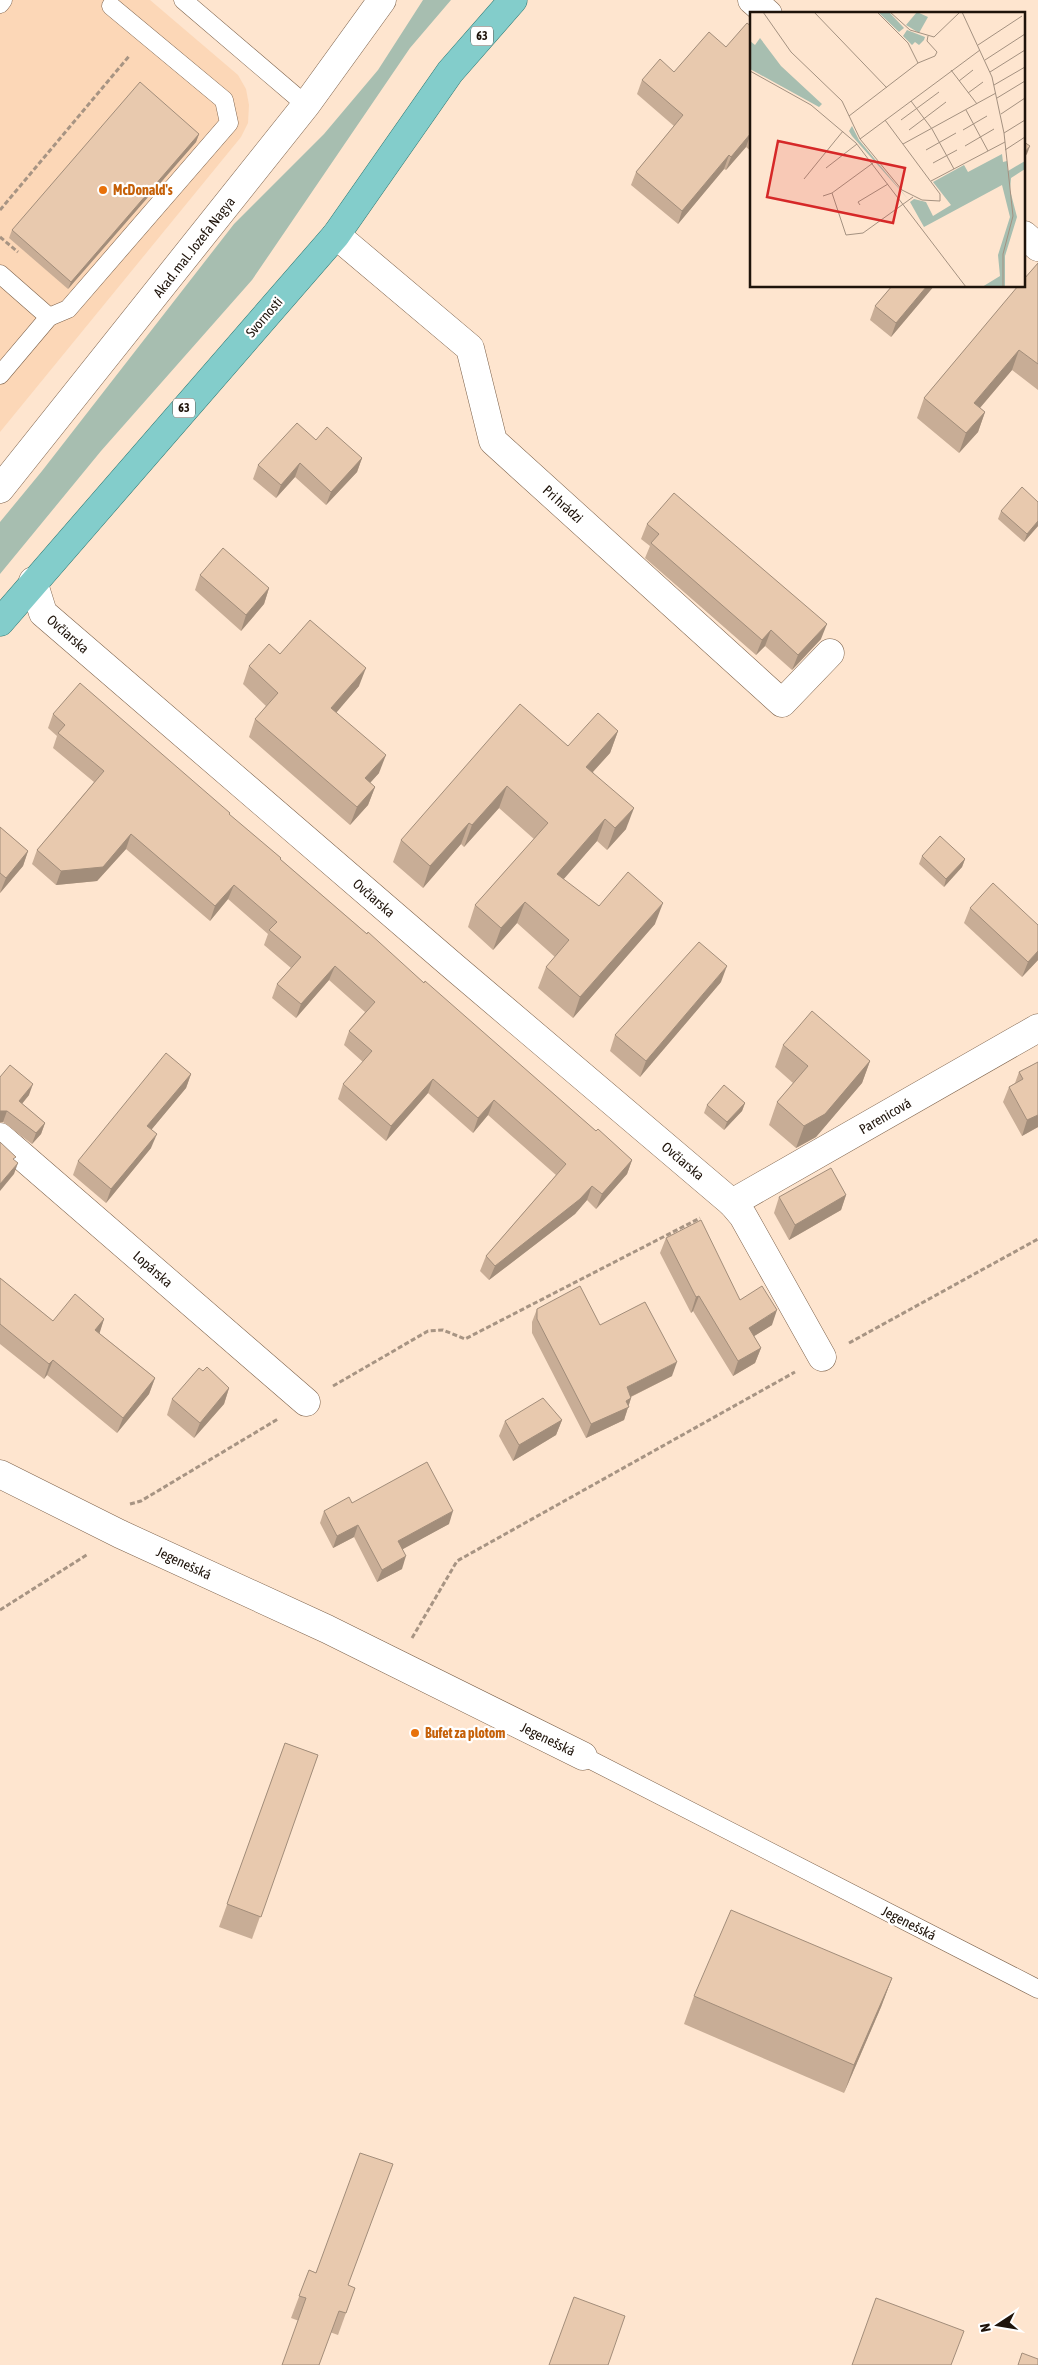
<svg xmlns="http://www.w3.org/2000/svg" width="1038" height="2365" font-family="'Asap Condensed',sans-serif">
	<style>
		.built { fill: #fcd7b7 }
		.green { fill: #a7beb0 }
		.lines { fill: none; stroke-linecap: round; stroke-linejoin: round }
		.service-casing { stroke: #7d624b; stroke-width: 19 }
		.minor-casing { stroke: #7d624b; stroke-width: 29 }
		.primary-casing { stroke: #2a7671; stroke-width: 29 }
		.path { stroke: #a79483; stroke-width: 3; stroke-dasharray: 5 2.5; stroke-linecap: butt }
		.service { stroke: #fff; stroke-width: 18 }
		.minor { stroke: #fff; stroke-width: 28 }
		.primary { stroke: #83cdcb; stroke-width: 28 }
		.wall { fill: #c8ad96 }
		.shaded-wall { fill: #a28d7a }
		.building { fill: #e8c9ae; stroke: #a28d7a }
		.food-dot { fill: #e8710a; stroke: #fff; stroke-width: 2 }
		.labels { text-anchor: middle; stroke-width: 4.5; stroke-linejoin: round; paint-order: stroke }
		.shield { fill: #fff; stroke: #625a54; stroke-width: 1 }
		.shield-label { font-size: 12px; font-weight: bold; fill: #1e130a }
		.food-label { font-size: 14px; font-weight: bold; fill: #c56008; stroke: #fff; text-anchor: start }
		.street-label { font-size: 14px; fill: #1e130a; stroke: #fff }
		.inset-road { fill: none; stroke: #a49180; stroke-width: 1 }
		.view { fill: #d62828; fill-opacity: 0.15; stroke: #d62828; stroke-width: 2.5 }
		.inset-edge { fill: none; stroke: #1e130a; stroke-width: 2.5 }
	</style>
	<rect width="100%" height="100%" fill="#fee5cf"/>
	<polygon class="built" points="0,0 150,0 238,75 246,89 249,105 248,123 241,137 0,432"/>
	<polygon class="green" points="423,0 451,0 410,48 252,280 101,451 0,574 0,522 42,471 234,224 324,134 378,70"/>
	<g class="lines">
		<defs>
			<g id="service">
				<polyline points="183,0 306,105"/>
				<polyline points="0,4 3,0"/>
				<polyline points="0,274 49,317 0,375"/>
				<polyline points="49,317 68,309 229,123 224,100 111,6"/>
				<polyline points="583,1756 1038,1989"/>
			</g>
			<g id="minor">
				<polyline points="752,0 768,14"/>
				<polyline points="336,235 470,348 493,441 782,703 830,653"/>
				<polyline points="1024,235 1038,247"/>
				<polyline points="0,489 306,105 382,0"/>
				<polyline points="33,581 43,613 454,967 732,1203 743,1216 822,1357"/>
				<polyline points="0,1137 306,1402"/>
				<polyline points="732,1203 1038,1028"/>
				<polyline points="0,1474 120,1534 327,1629 583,1756"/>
			</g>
			<polyline id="primary" points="0,622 336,235 450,72 513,0"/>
		</defs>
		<use href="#service" class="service-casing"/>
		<use href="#minor" class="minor-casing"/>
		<use href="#primary" class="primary-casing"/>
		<g class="path">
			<polyline points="0,210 130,55"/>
			<polyline points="0,237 18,252"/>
			<polyline points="849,1343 1038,1239"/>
			<polyline points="333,1386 428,1331 443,1330 465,1339 700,1218"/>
			<polyline points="130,1504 141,1501 278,1419"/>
			<polyline points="0,1610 88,1554"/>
			<polyline points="412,1638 457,1561 795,1372"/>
		</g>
		<use href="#service" class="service"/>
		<use href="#minor" class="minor"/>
		<use href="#primary" class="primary"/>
	</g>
	<g class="wall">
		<polygon points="752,27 752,152 746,147 726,170 724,169 678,224 631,185 636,172 674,126 637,94 642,80 674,72 726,47"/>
		<polygon points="199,134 196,142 68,289 9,238 12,230"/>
		<polygon points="1038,263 1038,390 1012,370 980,408 985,412 978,432 959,453 917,418 924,398"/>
		<polygon points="892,286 934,286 891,337 870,320 875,306"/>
		<polygon points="316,440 362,458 357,472 326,505 295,477 276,498 253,479 258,465"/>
		<polygon points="1038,502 1038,526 1024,542 998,519 1001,511"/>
		<polygon points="647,524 821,639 792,670 765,646 756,655 645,558 650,546 641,539"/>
		<polygon points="200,575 269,588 264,604 241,631 195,590"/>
		<polygon points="280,654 359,686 336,712 379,773 370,783 375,787 368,805 350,825 249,737 255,719 266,706 243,684 249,666"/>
		<polygon points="53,714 230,813 229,815 281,858 281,860 596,1131 632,1160 627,1174 596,1209 587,1200 575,1214 489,1280 480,1271 486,1256 556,1175 488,1115 473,1133 428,1093 386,1141 338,1099 343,1084 363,1062 344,1045 349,1031 365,1012 329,980 296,1018 272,998 277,984 291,968 264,945 268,934 228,899 210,921 126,849 97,881 56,885 32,864 37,850 94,782 53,748 57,736 48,728"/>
		<polygon points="618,731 610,753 593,772 626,829 607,850 597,841 563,879 599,906 655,924 573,1018 538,988 546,967 555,957 517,923 493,950 468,927 475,905 534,839 499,808 464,847 461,844 423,888 393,862 401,840 568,746"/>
		<polygon points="0,827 28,851 23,866 0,893"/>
		<polygon points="922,856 965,859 962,867 944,887 919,864"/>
		<polygon points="970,908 1038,960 1022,977 964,923"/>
		<polygon points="721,982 640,1077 610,1051 615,1035"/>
		<polygon points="783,1045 870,1061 862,1083 816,1137 796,1148 769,1125 777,1102 793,1083 775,1067"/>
		<polygon points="1038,1062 1038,1127 1022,1136 1003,1102 1009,1087 1015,1083 1019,1072"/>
		<polygon points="191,1074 186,1088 151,1130 151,1148 106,1203 73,1175 78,1161"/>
		<polygon points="0,1077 29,1095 22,1104 45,1123 41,1134 32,1144 3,1122"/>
		<polygon points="745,1103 742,1111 724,1130 704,1113 707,1105"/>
		<polygon points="846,1195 841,1210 789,1240 774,1213 779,1197"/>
		<polygon points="666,1238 740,1300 772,1325 754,1336 761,1348 755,1363 733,1376 693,1311 691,1313 660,1253"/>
		<polygon points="0,1278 53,1321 104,1319 99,1333 155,1378 149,1394 117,1433 47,1375 44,1379 0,1344"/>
		<polygon points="537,1309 600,1325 672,1376 631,1397 631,1398 624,1420 586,1438 532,1333 532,1322"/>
		<polygon points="229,1388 224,1404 194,1438 167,1415 172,1399"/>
		<polygon points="562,1420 556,1435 513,1461 499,1436 505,1421"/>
		<polygon points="352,1503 449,1524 402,1549 402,1569 377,1582 354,1537 333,1548 320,1523 324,1511"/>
		<polygon points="285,1743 318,1755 252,1939 219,1927"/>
		<polygon points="892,1978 881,2007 844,2093 684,2024 694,1996"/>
		<polygon points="309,2270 355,2288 338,2335 291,2318"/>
	</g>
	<g class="shaded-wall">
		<polygon points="751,133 746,147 726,170 731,157"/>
		<polygon points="199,134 196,142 68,289 71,282"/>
		<polygon points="1030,146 1027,154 1024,158 1024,153"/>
		<polygon points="729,155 724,169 678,224 682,211"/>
		<polygon points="927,286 934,286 891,337 896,323"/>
		<polygon points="1019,350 1012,370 967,423 974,403"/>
		<polygon points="985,412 978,432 959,453 966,433"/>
		<polygon points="362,458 357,472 326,505 331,492"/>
		<polygon points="300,463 295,477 276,498 281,485"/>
		<polygon points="1038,521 1038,526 1024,542 1027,534"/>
		<polygon points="269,588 264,604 241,631 246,615"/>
		<polygon points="827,624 821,639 792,670 798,655"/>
		<polygon points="771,630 765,646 756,655 762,640"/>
		<polygon points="366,668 359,686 325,726 331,708"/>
		<polygon points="618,731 610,753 578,788 586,767"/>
		<polygon points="386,755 379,773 358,796 365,778"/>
		<polygon points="507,786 499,808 464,847 472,825"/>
		<polygon points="375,787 368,805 350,825 357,807"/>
		<polygon points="634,808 626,829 607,850 615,828"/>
		<polygon points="605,819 597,841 549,896 557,874"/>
		<polygon points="469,823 461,844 423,888 430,866"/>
		<polygon points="131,834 126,849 97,881 56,885 61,871"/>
		<polygon points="28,851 23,866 0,893 6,878"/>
		<polygon points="965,859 962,867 944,887 946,879"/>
		<polygon points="234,885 228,899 210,921 215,906"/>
		<polygon points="525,902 517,923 493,950 501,928"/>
		<polygon points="663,903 655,924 573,1018 580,997"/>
		<polygon points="1038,951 1038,960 1022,977 1028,962"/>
		<polygon points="335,966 329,980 296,1018 301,1004"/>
		<polygon points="727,966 721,982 640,1077 646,1061"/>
		<polygon points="870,1061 862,1083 816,1137 796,1148 804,1126"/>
		<polygon points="191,1074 186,1088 142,1141 147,1126"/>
		<polygon points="433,1079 428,1093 386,1141 391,1126"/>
		<polygon points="33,1084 29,1095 15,1112 19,1101"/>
		<polygon points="494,1100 488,1115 473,1133 478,1118"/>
		<polygon points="745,1103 742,1111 724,1130 727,1122"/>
		<polygon points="0,1111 7,1111 3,1122 0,1122"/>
		<polygon points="1038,1115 1038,1127 1022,1136 1027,1120"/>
		<polygon points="45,1123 41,1134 32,1144 36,1133"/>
		<polygon points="157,1134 151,1148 106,1203 111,1189"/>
		<polygon points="632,1160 627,1174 596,1209 602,1194"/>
		<polygon points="18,1163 14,1174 0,1191 0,1184"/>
		<polygon points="592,1186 587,1200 575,1214 489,1280 495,1266"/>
		<polygon points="846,1195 841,1210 789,1240 795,1225"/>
		<polygon points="699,1296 693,1311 691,1313 696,1297"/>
		<polygon points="777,1310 772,1325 743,1343 749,1328"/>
		<polygon points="104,1319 99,1335 95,1330"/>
		<polygon points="761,1348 755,1363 733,1376 738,1361"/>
		<polygon points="53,1360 47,1375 44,1379 49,1364"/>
		<polygon points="677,1362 672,1376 622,1401 627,1387"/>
		<polygon points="155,1378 149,1394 117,1433 123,1418"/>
		<polygon points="229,1388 224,1404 194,1438 200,1423"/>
		<polygon points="631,1398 624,1420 586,1438 591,1424 626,1401"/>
		<polygon points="562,1420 556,1435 513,1461 519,1445"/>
		<polygon points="453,1511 449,1524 394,1554 398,1541"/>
		<polygon points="358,1525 354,1537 333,1548 337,1536"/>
		<polygon points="406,1556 402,1569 377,1582 382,1570"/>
		<polygon points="892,1978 881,2007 844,2093 854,2065"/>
	</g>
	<g class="building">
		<polygon points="747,23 752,27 752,134 751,133 731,157 729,155 682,211 636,172 683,115 642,80 660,59 674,72 709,32 726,47"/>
		<polygon points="140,82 199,134 71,282 12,230"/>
		<polygon points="1024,142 1030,146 1024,153"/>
		<polygon points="1038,263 1038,364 1019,350 974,403 985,412 966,433 924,398 1018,286 1024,286 1024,279"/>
		<polygon points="892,286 927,286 896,323 875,306"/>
		<polygon points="297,423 316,440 327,427 362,458 331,492 300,463 281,485 258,465"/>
		<polygon points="1022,487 1038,502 1038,521 1027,534 1001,511"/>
		<polygon points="674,493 827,624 798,655 771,630 762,640 651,543 659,534 647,524"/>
		<polygon points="223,548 269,588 246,615 200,575"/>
		<polygon points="310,620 366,668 331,708 386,755 365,778 375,787 357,807 255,719 278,693 249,666 269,644 280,654"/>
		<polygon points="80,683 230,813 229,814 281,858 280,859 367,934 368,932 424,983 425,981 596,1131 598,1129 632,1160 602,1194 592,1186 580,1199 495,1266 486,1256 566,1164 494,1100 478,1118 433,1079 391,1126 343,1084 372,1051 349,1031 375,1002 335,966 301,1004 277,984 301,957 269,930 277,922 234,885 215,906 131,834 103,867 61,871 37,850 104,771 58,733 65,725 53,714"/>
		<polygon points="520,704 568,746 598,713 618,731 586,767 634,808 615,828 605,819 557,874 599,906 628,872 663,903 580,997 546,967 569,940 525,902 501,928 475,905 548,823 507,786 472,825 469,823 430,866 401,840"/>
		<polygon points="0,827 28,851 6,878 0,873"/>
		<polygon points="940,836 965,859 946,879 922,856"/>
		<polygon points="993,883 1038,925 1038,951 1028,962 970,908"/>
		<polygon points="699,942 727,966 646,1061 615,1035"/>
		<polygon points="812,1011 870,1061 825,1114 804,1126 777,1102 808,1066 783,1045"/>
		<polygon points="166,1053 191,1074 147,1126 157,1134 111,1189 78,1161"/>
		<polygon points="1038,1062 1038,1115 1027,1120 1009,1087 1023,1079 1019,1072"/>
		<polygon points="10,1065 33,1084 19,1101 45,1123 36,1133 7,1111 0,1111 0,1077"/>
		<polygon points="724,1085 745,1103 727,1122 707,1105"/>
		<polygon points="0,1142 16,1157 13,1159 18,1163 0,1184"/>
		<polygon points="831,1168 846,1195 795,1225 779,1197"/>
		<polygon points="701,1220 740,1300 762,1286 777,1310 749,1328 761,1348 738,1361 699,1296 696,1297 666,1238"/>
		<polygon points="0,1278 53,1321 75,1294 104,1319 95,1330 155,1378 123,1418 53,1360 49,1364 0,1324"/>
		<polygon points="580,1286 600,1325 645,1302 677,1362 627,1387 631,1398 626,1401 629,1407 591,1424 537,1319 537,1309"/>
		<polygon points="207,1367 229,1388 200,1423 172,1399 199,1368 203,1371"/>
		<polygon points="543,1398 562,1420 519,1445 505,1421"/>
		<polygon points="427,1462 453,1511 398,1541 406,1556 382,1570 358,1525 337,1536 324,1511 349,1497 352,1503"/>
		<polygon points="285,1743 318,1755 261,1917 227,1904"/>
		<polygon points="731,1910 892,1978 854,2065 694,1996"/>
		<polygon points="360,2153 393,2164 348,2285 355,2288 346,2313 339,2311 319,2365 282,2365 306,2298 299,2296 309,2270 316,2273"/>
		<polygon points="574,2297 625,2316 608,2365 549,2365"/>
		<polygon points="876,2298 964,2331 951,2365 852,2365"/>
		<polygon points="1022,2353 1038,2359 1038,2365 1018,2365"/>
	</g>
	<g class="food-dot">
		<circle cx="103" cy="190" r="5"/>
		<circle cx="415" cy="1733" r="5"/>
	</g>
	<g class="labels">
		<g class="shield">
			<rect x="471" y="26.5" width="22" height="19" rx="4"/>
			<rect x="173" y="398.5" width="22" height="19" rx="4"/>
		</g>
		<g class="shield-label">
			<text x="482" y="40">63</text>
			<text x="184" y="412">63</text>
		</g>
		<g class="food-label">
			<text x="113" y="195">McDonald's</text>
			<text x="425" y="1738">Bufet za plotom</text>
		</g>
		<g class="street-label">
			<text transform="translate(194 247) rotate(-52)" y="5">Akad. mal. Jozefa Nagya</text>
			<text transform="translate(264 317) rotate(-49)" y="5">Svornosti</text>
			<text transform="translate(563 504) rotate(42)" y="5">Pri hrádzi</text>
			<text transform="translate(68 634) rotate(41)" y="5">Ovčiarska</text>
			<text transform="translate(374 898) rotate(41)" y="5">Ovčiarska</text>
			<text transform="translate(885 1116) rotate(-30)" y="5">Parenicová</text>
			<text transform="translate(683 1161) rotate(40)" y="5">Ovčiarska</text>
			<text transform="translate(153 1269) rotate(41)" y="5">Lopárska</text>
			<text transform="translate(184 1563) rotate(25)" y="5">Jegenešská</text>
			<text transform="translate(548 1739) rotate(26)" y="5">Jegenešská</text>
			<text transform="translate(909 1923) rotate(27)" y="5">Jegenešská</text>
		</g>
	</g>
	<g transform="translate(750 12)">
		<rect width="275" height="275" fill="#fee5cf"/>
		<path d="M128 0H139L154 16 149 20ZM167 0 178 5 169 21 156 13ZM157 18 175 25 174 28 169 33 165 30 162 33 153 24ZM10 26 31 54 72 92 69 95 0 57V29L5 33ZM102 114 109 128 158 187 102 124 99 119ZM252 142 253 150 257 149 258 159 275 149V157L261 166 260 178 267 205 255 244V274L232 275 250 264 248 243 260 205 252 173 174 215 160 190 164 187 176 190 183 204 201 193 183 170 214 153 218 160Z" fill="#a7beb0"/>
		<path class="inset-road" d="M13 0 41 40 92 89 110 127 152 178 172 188 190 189V182L135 108M64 0 137 76M127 0 158 31 168 51M140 0 160 18 184 25 210 0M212 0 242 65 254 121 263 204 253 242V275M228 33 272 4M235 48 275 22M201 58 227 92M0 59 61 93 106 131 216 275M240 60 275 38M209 69 223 58M244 73 275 55M218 81 233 70M247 86 275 69M161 89 182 117 204 157M216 98 238 139M251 102 275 86M99 104 168 51 185 44 187 40 177 29 178 24M151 108 189 80M159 118 196 90M213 118 237 104M254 121 275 108M110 127 230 38M153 132 246 81M215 134 244 117M176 138 206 121M255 138 275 125M183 151 207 138M76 156 107 132M54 167 93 119M181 169 255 130M82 181 96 223 113 221 163 185M73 184 82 181 123 151M110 193 108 190 138 172"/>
		<path class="view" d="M28 129 155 156 143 211 17 185Z"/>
		<rect width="275" height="275" class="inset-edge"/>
	</g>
	<g transform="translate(998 2325) rotate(258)" stroke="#ffffff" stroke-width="4" paint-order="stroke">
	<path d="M0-4L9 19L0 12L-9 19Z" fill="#1e130a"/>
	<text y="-8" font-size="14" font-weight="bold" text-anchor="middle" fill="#1e130a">N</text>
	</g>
</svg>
